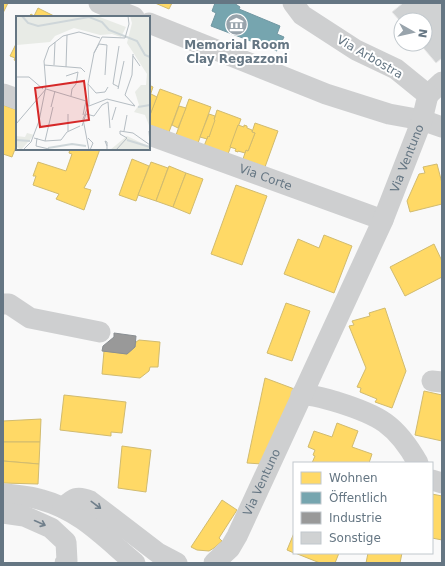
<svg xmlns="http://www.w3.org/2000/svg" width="445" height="566" font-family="'DejaVu Sans',sans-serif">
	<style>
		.homes { fill: #ffd966; stroke: #d1bb6f }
		.public { fill: #76a5af; stroke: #7197a2 }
		.industry { fill: #999; stroke: #898e92 }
		.building { fill: #d0d2d3; stroke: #e8e8e8 }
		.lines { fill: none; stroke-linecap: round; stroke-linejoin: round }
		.minor { stroke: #cecfd0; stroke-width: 21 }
		.oneway { stroke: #707f8b }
		.labels { text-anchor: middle; stroke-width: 4; stroke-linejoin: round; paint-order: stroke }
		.poi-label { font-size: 12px; font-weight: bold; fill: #657683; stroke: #fff }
		.street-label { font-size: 12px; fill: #657683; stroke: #fff }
		.inset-river { fill: none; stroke: #ced6d9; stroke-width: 2 }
		.inset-road { fill: none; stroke: #b5bdc3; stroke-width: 1 }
		.view { fill: #d62828; fill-opacity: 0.15; stroke: #d62828; stroke-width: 2 }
		.inset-edge { fill: none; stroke: #657683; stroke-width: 2 }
	</style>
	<rect width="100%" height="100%" fill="#f9f9f9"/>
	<g class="homes">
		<polygon points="3,3 8,3 3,13"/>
		<polygon points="155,3 172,3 169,9"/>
		<polygon points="38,8 56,17 29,17 31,14 34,16"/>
		<polygon points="17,42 17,61 14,60 15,58 10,56"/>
		<polygon points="149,85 153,87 149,99"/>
		<polygon points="160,89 182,97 169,132 149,125 149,117"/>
		<polygon points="151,94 157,97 150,115 149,99"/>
		<polygon points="189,99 211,107 198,143 176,135"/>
		<polygon points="3,105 17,110 17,144 12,157 3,154"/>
		<polygon points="179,106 186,108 178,128 172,125"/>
		<polygon points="217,110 241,119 228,154 204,146 208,136 209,137"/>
		<polygon points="209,114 215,116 214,119 215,120 209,137 208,136 207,139 200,137"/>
		<polygon points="255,123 278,131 265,167 243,159 246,150 248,151 255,133 252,132"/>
		<polygon points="238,125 244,127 244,125 247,126 247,128 252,130 252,132 255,133 248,151 246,150 245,153 238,151 238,152 235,151 236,149 230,147"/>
		<polygon points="70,149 100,149 89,179 84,188 91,190 84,210 56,199 59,194 33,185 36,176 33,176 38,162 66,171 72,154 69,153"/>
		<polygon points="132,159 149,166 136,201 119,195"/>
		<polygon points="151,162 168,168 156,201 138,195"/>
		<polygon points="437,164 442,183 442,204 410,212 407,201 419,174 425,173 423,167"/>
		<polygon points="169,166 186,173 173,207 156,201"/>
		<polygon points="186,173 203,179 190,214 173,207"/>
		<polygon points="236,185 267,196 242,265 211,254"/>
		<polygon points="324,235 352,246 334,293 284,274 298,239 319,248"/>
		<polygon points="434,244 442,261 442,277 405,296 390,267"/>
		<polygon points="286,303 310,311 292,361 267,353"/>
		<polygon points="385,308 406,371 392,408 375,402 377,399 360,392 361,388 357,387 366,368 349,326 354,325 352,321 370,316 369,313"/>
		<polygon points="139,340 160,342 158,367 150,367 149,371 140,378 102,374 104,351 127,354 135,347 136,342"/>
		<polygon points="265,378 297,390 262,464 247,463"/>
		<polygon points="424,391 442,395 442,441 415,435"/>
		<polygon points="64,395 126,402 122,433 111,432 111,436 60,430"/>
		<polygon points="41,419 40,442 3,442 3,421"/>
		<polygon points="337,423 358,431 352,447 372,454 369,463 312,463 315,456 313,455 315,450 308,447 314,431 332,437"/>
		<polygon points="3,442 40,442 39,464 3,461"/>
		<polygon points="122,446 151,450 146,492 118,488"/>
		<polygon points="3,461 39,464 38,484 3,483"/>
		<polygon points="432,494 442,496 442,540 432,538"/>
		<polygon points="222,500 237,510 219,538 222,541 214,548 209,551 197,550 191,547"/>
		<polygon points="294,533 294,553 287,550"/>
		<polygon points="295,553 339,553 335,563 320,563"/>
		<polygon points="368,553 402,553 400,563 366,563"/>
	</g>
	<polygon class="public" points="215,3 234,3 240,7 239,9 280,26 277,34 284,37 277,51 211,26 216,13 212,11"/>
	<polygon class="industry" points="114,333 136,336 135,347 127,354 102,351 103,346 114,337"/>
	<polygon class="building" points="403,3 442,3 442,58 436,63 420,44 425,44 425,20 401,20 401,22 392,12"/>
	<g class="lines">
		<g class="minor">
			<polyline points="99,3 134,17"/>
			<polyline points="149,23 326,94 389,114 422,120 442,127"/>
			<polyline points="3,94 17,99"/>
			<polyline points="428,95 442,82"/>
			<path id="s1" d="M149 135 383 220"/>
			<polyline points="3,304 9,304 30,318 100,332"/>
			<polyline points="432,381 442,382"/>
			<path d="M301 395C314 394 325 399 337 402 379 415 396 424 418 463"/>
			<polyline points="432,480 442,483"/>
			<path d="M3 494C16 495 30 496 42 500 80 510 106 539 135 563"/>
			<path d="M63 508C73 499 76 495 90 501L158 553 177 563"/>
			<polyline points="3,513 24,516 51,528 66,542 67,561 65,563"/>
			<path id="s2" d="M214 563 230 548 237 536 383 220 422 120 428 95 396 69 356 50 302 15 293 3"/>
		</g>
	</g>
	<defs><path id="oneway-shaft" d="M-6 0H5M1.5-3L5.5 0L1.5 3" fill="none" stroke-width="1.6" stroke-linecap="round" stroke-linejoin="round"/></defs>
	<g class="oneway">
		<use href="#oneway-shaft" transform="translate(96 505) rotate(37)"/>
		<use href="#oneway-shaft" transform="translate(40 523) rotate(24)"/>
	</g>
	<defs>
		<symbol id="museum-disc" viewBox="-11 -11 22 22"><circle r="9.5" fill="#99a4ac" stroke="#fff"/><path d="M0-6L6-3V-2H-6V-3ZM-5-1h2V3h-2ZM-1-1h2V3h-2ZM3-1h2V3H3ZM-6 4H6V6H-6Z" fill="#fff"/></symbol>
	</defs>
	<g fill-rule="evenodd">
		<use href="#museum-disc" x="224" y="12" width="25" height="25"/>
	</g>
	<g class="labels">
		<g class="poi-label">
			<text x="237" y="49">Memorial Room<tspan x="237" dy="14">Clay Regazzoni</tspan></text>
		</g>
		<g class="street-label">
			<text transform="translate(370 57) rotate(30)" y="4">Via Arbostra</text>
			<text dy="4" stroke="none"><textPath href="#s2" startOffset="450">Via Ventuno</textPath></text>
			<text dy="4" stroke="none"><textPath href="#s1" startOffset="124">Via Corte</textPath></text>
			<text dy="4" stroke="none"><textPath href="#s2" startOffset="95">Via Ventuno</textPath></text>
		</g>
	</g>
	<g transform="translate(16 16)">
		<rect width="134" height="134" fill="#f9f9f9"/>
		<path d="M0 0H81L110 11 105 21 96 18 84 19 58 12 39 20 34 26 1 29ZM114 0H134V112L129 99 118 96 123 89 119 76 125 69H130L131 58 111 27 116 7ZM11 117 18 119 5 134 0 130V120L9 121ZM111 120 132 130 134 128V134H94Z" fill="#e8ebe6"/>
		<path class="inset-river" d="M6 0 12 7 22 10 73 1 86 6 93 14 121 25 129 39 134 41M122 91 134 89M0 124 14 125M111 124 134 131M32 132 56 128 70 130"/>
		<path class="inset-road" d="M78 37 83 28 91 29 89 59M117 40 124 50M28 49 65 52 69 56M38 49 39 26M50 51 51 19M50 60 62 56 60 68 56 73 55 80M0 61H13L27 73M72 68 80 77 89 76 92 71M103 71 97 68 103 30M30 73 70 85 67 99M102 73 108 45M92 86 94 112M73 90 91 83 119 90 109 79 116 59 117 38M35 91 39 75M96 104 100 91M0 108 30 73M66 110 70 98 78 100 86 89 92 86M52 115V98M108 115 111 99M133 115 134 127M18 122 29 125 37 91M21 122 20 130 33 133M72 122 77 127 74 134M29 125 45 124 51 116 64 110M7 134 15 126 23 105 30 70 28 45 33 31 47 20 63 16 84 22M73 134 67 103 73 88 72 68 78 37 86 21 109 22 113 8 112 0M91 134V126L89 125 91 130M100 134 111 122 104 118V115L117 117 134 129"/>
		<path class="view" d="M68 65 73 104 24 111 19 72Z"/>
		<rect width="134" height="134" class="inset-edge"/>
	</g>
	<rect width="445" height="566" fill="none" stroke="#657683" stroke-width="8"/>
	<rect x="293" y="462" width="140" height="92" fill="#ffffff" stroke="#c1c8cd"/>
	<rect x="301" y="472" width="20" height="12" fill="#ffd966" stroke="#c1c8cd"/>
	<text x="329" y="482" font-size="12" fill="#657683">Wohnen</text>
	<rect x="301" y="492" width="20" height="12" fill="#76a5af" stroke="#c1c8cd"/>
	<text x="329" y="502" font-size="12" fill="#657683">Öffentlich</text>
	<rect x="301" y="512" width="20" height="12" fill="#999999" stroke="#c1c8cd"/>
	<text x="329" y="522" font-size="12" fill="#657683">Industrie</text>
	<rect x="301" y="532" width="20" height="12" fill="#d0d2d3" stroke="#c1c8cd"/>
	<text x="329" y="542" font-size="12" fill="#657683">Sonstige</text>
	<g transform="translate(413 32) rotate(98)"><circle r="19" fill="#ffffff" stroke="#c1c8cd"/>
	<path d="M0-3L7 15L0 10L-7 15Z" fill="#99a4ac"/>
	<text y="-6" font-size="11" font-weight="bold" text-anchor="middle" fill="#657683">N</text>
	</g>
</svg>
